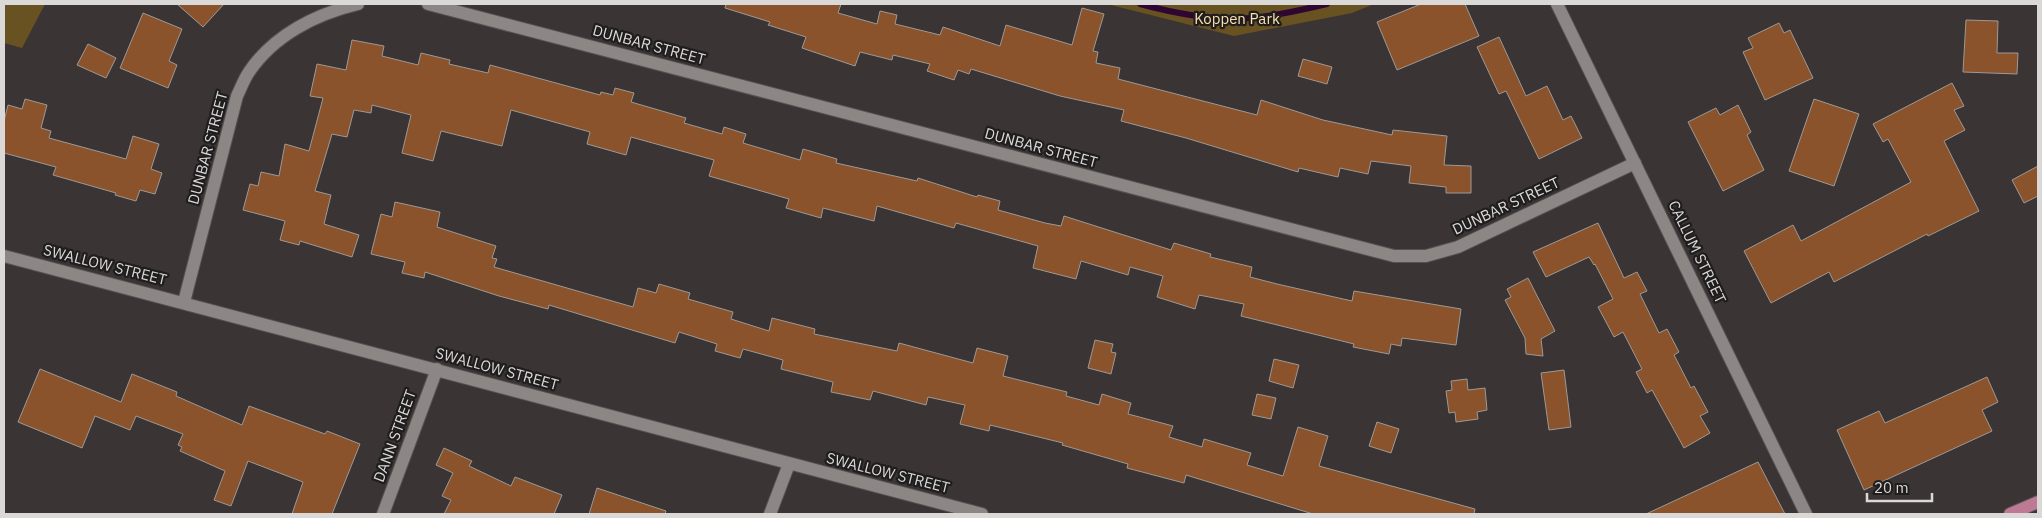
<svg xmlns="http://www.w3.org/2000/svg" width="2042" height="518" font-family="'IBM Plex Sans',sans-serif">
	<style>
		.green { fill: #695222 }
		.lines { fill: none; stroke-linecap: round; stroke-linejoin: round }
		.stream { stroke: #2f0531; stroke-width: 6 }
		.building { fill: #8a532c; stroke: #9d9996 }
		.minor-casing { stroke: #555151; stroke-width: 14 }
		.major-casing { stroke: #555151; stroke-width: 14 }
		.minor { stroke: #8c8685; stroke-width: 12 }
		.major { stroke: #be7994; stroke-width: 12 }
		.labels { text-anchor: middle; stroke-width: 4.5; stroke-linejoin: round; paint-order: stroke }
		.park-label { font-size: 15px; fill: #fbe0ac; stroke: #1f1d1d }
		.street-label { font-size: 15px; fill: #dbd8d8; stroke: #1f1d1d }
	</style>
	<rect width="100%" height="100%" fill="#3a3534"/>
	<g class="green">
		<polygon points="4,4 45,4 22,48 4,43"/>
		<polygon points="1107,4 1374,4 1352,13 1234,36"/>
	</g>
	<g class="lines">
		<path class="stream" d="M1140 4C1170 12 1204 19 1235 19 1266 18 1297 11 1327 4"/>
	</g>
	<g class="building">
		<polygon points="177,4 224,4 203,27"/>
		<polygon points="726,4 841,4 838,13 877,24 880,11 897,15 895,24 940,35 943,27 1000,46 1006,25 1072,45 1082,8 1104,14 1093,51 1098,52 1096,63 1120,68 1118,79 1257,115 1261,100 1323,120 1392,135 1393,130 1447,136 1444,165 1471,166 1471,193 1446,193 1446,187 1409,183 1411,166 1371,161 1368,174 1340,168 1338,177 1299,168 1298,172 1186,138 1121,121 1124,110 1060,96 971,69 969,74 958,70 954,80 927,71 930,64 893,55 892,60 860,52 855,66 802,48 806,37 768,25 770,22 725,8"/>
		<polygon points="1421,4 1465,4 1479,36 1397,70 1377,22"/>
		<polygon points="143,13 182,29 169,61 177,65 168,88 120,68"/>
		<polygon points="1966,20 1998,21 1997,53 2018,53 2017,74 1963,72"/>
		<polygon points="1779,23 1784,33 1790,30 1813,78 1765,100 1743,52 1753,48 1748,38"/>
		<polygon points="1499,37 1526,96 1547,86 1563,120 1571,116 1582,138 1539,159 1506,91 1499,94 1477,47"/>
		<polygon points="352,40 384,46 382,56 418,65 421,53 450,60 449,64 488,73 490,65 600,95 601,92 613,95 615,88 634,93 631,102 686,118 684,123 722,134 724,127 746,134 743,143 800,160 803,149 837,159 836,163 917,181 918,178 977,197 978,195 1000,201 998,210 1045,223 1061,226 1064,216 1171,250 1174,243 1211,254 1210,257 1252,267 1250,277 1277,284 1352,301 1354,291 1461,309 1456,345 1402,338 1401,346 1391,344 1389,354 1353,347 1354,344 1241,316 1244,304 1199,295 1195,309 1157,297 1163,276 1130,267 1128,275 1081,261 1076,279 1033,268 1038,246 956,223 954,228 877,206 874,221 823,208 821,218 786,208 789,199 709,176 714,160 631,137 626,155 587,144 590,132 511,110 502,146 441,131 433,161 402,153 411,115 372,105 371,113 354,110 347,137 332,134 315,191 331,195 324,224 359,235 352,257 300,241 299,245 280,240 285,221 243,210 250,184 258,186 261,172 279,176 285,144 309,151 323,98 310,96 317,64 346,70"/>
		<polygon points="88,44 116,58 106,78 77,65"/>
		<polygon points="1303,59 1332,67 1327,84 1298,76"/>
		<polygon points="1952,83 1964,106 1954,110 1965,130 1944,141 1979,211 1928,236 1927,234 1834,282 1829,272 1771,303 1744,251 1793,225 1801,241 1911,182 1888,139 1883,142 1873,124"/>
		<polygon points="25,99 47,105 41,128 51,131 49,138 126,159 133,136 159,144 151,169 162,173 155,194 140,190 136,201 115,195 116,193 53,175 56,167 4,153 4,121 8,105 22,109"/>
		<polygon points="1814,99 1859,114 1834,186 1789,171"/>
		<polygon points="1738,105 1751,132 1747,135 1764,170 1723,191 1688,122 1716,108 1720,115"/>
		<polygon points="2038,166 2038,196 2024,203 2012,180"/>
		<polygon points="395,202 440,212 437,227 496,246 492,258 497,259 494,267 633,307 638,288 656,293 659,284 690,293 688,299 733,312 731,319 769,331 772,318 815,329 814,334 897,351 899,343 973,363 977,348 1008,356 1003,376 1067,392 1066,396 1099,405 1102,394 1131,403 1128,414 1173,426 1169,437 1202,447 1204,439 1251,453 1247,465 1283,476 1298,427 1328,436 1319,466 1475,509 1474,514 1313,514 1186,475 1184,483 1127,468 1128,464 1062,445 1063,443 990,425 989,431 960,424 965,405 928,397 926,405 873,391 870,400 831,392 833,382 781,369 783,360 743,349 740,358 715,351 717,344 679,332 675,343 549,305 548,309 499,296 425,272 424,278 402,273 405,262 371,254 381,214 392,217"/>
		<polygon points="1598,223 1624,278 1637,272 1647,291 1640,294 1659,333 1667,329 1679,352 1674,355 1691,388 1694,386 1708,412 1700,416 1710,433 1684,448 1652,390 1647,393 1636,372 1642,369 1623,332 1614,337 1598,307 1613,299 1595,264 1594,265 1589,257 1546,277 1533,252"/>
		<polygon points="1528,278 1555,331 1541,339 1543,356 1526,354 1525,338 1505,300 1511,297 1507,289"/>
		<polygon points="1095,340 1113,344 1111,352 1116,353 1111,374 1088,368"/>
		<polygon points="1274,359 1299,365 1293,388 1269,381"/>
		<polygon points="40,369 121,402 132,374 177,392 176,396 242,425 249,406 325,434 327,431 360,444 332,514 292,514 303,482 248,461 231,506 214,500 225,471 180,451 182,447 178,445 183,434 136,416 130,430 95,416 82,448 18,422"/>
		<polygon points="1564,370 1571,427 1549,430 1541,373"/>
		<polygon points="1987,377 1998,402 1982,410 1992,431 1864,490 1837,430 1879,411 1885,423"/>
		<polygon points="1467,379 1468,390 1485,388 1487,410 1477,412 1478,419 1456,422 1455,412 1449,413 1446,391 1452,390 1451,381"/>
		<polygon points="1257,394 1276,398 1271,419 1252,415"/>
		<polygon points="1377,422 1399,429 1391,453 1369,446"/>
		<polygon points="444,448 472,461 469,466 511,486 515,477 562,495 554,514 444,514 451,500 442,496 453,473 436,465"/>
		<polygon points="1758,462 1785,514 1646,514"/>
		<polygon points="597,488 666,511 665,514 589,514"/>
	</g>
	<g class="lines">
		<defs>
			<g id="minor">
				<polyline points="428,4 1394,256 1426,256 1458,247 1635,163"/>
				<polyline points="1557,4 1806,514"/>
				<polyline points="4,256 982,514"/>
				<path d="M184 302 237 96C241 88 244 79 249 72 274 35 316 14 358 4"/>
				<polyline points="383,514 437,369"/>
				<polyline points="770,514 789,464"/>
			</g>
			<polyline id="major" points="2010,514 2038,502"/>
		</defs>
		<use href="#minor" class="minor-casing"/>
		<use href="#major" class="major-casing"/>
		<use href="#minor" class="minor"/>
		<use href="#major" class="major"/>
	</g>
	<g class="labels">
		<g class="park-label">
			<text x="1237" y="24">Koppen Park</text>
		</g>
		<g class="street-label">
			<text transform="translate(649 45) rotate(15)" y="5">DUNBAR STREET</text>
			<text transform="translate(208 148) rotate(-75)" y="5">DUNBAR STREET</text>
			<text transform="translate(1041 148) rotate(15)" y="5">DUNBAR STREET</text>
			<text transform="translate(1506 206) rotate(-25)" y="5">DUNBAR STREET</text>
			<text transform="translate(1697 252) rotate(64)" y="5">CALLUM STREET</text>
			<text transform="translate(105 265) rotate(14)" y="5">SWALLOW STREET</text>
			<text transform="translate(497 369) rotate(15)" y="5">SWALLOW STREET</text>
			<text transform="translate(395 436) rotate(-70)" y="5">DANN STREET</text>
			<text transform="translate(888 473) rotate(14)" y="5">SWALLOW STREET</text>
		</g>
	</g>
	<rect width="2042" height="518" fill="none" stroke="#dbd8d8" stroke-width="10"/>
	<path d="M1867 493v8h65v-8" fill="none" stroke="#dbd8d8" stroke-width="2.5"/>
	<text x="1874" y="493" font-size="15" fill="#dbd8d8" stroke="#1f1d1d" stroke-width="4" paint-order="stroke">20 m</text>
</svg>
